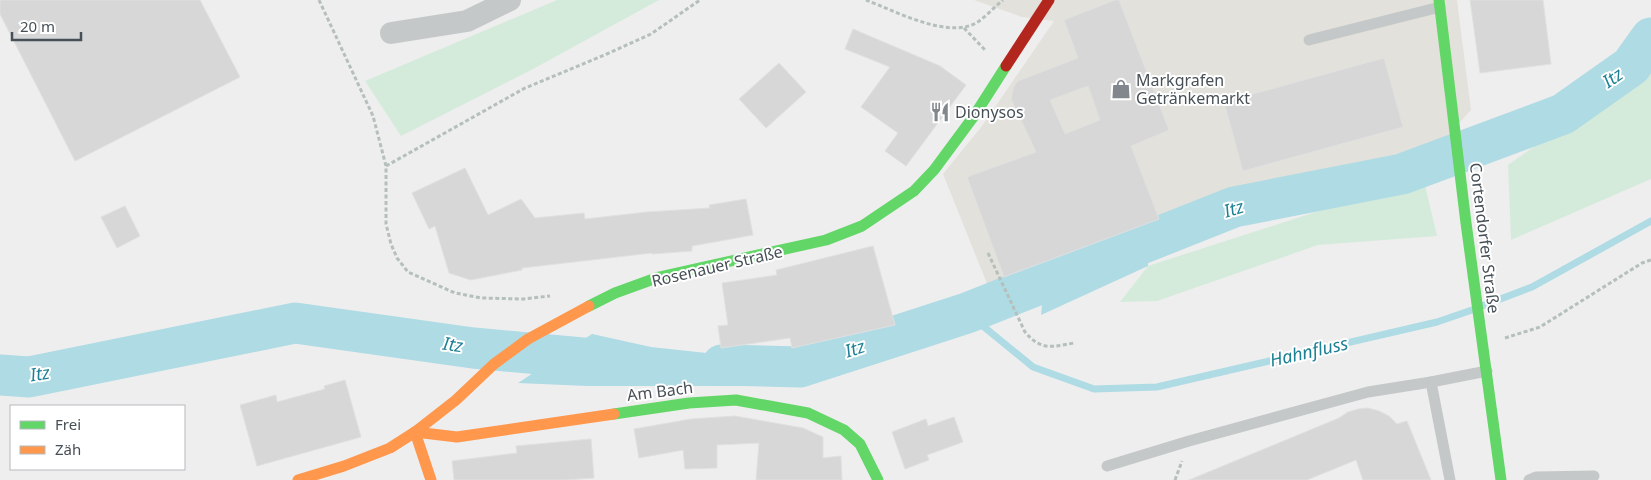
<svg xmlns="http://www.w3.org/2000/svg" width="1651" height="480" font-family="'Noto Sans',sans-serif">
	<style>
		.commercial { fill: #e3e1db }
		.green { fill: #d4ebdc }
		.water { fill: #aedbe4 }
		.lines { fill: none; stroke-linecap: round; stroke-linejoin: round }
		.stream { stroke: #aedbe4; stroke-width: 7 }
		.river { stroke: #aedbe4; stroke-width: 41 }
		.building { fill: #d7d7d8; stroke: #dfe0e0; fill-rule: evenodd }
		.path { stroke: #b5bfbc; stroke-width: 3; stroke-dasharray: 4 2.5; stroke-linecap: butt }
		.lane { stroke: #c5c8c9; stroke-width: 11 }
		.street { stroke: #c5c8c9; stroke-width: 22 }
		.fast { stroke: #63d668; stroke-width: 11 }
		.slow { stroke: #ff974d; stroke-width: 11 }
		.jam { stroke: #b3261e; stroke-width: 11 }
		.labels { text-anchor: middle; stroke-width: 4; stroke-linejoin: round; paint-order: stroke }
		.poi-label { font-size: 16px; fill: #475057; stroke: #fff; text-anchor: start }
		.street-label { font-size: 16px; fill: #475057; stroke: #fff }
		.water-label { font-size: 18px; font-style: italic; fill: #1d8094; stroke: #fff }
	</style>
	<rect width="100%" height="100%" fill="#eee"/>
	<polygon class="commercial" points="974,0 1457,0 1471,110 1424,162 994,301 943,174 982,126 1054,21 1022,17"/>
	<g class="green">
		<polygon points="557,0 659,0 535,68 401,136 365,81"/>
		<polygon points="1651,64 1651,179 1511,240 1508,165"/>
		<polygon points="1424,181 1437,236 1318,245 1157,301 1120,302 1148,266 1362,197"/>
	</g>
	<g class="water">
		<polygon points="1149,228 1148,266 1041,315 1045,276"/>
		<polygon points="592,334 651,347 770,360 786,355 764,386 587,386 518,383"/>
	</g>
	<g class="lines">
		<g class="stream">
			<polyline points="1482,306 1532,287 1651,221"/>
			<polyline points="967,313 1033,367 1094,389 1157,387 1437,322 1472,310"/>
		</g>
		<g class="river">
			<polyline points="722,365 800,367 967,313 1234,207 1402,174 1563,114 1631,66 1651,38"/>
			<polyline points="0,375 29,377 295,323 473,348 615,361"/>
		</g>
	</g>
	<g class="building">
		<polygon points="0,0 200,0 240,77 75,161 0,14"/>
		<path d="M1115 0H1119L1169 130 1131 146 1159 219 1004 277 967 177 1036 152 1011 99 1014 86 1018 81 1078 58 1064 20ZM1088 86 1100 120 1065 134 1050 100Z"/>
		<polygon points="1470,0 1543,0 1551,64 1480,73"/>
		<polygon points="853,29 940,66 966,85 906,166 885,151 898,133 861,107 890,67 845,49"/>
		<polygon points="1384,58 1403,127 1243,171 1224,102"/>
		<polygon points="779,63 806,92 766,128 739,99"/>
		<polygon points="465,168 488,215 521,199 535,218 584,213 585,219 647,212 710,208 709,205 746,199 753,235 692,246 692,251 652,254 652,253 522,268 522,270 471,280 449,273 435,226 429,229 412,193"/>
		<polygon points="125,206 140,236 117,248 101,217"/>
		<polygon points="873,246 895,325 792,348 790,338 721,348 718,326 728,325 722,283 777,275 776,270"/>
		<polygon points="345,380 361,437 257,466 240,405 276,395 277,402 325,389 324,386"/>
		<polygon points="1368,408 1379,411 1389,416 1397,424 1407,421 1431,480 1363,480 1356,460 1307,480 1189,480 1339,418 1348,412 1358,409"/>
		<polygon points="735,416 803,428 823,437 823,458 841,456 842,480 756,480 759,443 717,445 717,468 685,469 683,450 639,458 634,429 691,419"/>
		<polygon points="954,417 963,442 927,455 929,460 905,469 892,432 926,419 928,426"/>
		<polygon points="591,439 594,478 564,480 454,480 452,461 517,453 516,446"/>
	</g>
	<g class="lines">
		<g class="path">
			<polyline points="319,0 373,116 386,166 386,224 391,244 397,258 408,272 455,293 481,298 524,299 550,296"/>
			<path d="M866 0C895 11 947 39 976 23 986 17 994 7 1003 0"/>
			<polyline points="964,28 986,51"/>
			<polyline points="386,166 525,88 609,53 651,34 700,0"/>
			<path d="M988 253 1025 332C1041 351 1052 347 1074 343"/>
			<polyline points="1505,338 1540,327 1642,263 1651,260"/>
			<polyline points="1175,480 1182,461"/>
		</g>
		<g class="lane">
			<polyline points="1309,40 1440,7"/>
			<polyline points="1107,466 1189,441 1368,392 1431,382"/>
			<polyline points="1450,480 1431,382 1487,371"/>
			<polyline points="1529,480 1536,477 1594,476"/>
		</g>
		<polyline class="street" points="391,33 467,21 510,0"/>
		<g class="fast">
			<polyline points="1439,0 1466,223 1501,480"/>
			<polyline points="589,306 615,293 659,277 826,240 862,226 914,191 934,170 974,116 1006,66"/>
			<polyline points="614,414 689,403 736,400 808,413 844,430 860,444 878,480"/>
		</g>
		<g class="slow">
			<polyline points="415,432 457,437 614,414"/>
			<polyline points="415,432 431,480"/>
			<polyline points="298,480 344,466 390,448 415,432 456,400 494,364 528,339 589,306"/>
		</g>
		<polyline class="jam" points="1006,66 1049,0"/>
	</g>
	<defs>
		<symbol id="shop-bare" viewBox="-9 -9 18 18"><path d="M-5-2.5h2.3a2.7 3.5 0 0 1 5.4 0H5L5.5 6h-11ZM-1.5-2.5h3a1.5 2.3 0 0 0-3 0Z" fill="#81878c" stroke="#fff" stroke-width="2.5" paint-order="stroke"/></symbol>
		<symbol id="restaurant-bare" viewBox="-9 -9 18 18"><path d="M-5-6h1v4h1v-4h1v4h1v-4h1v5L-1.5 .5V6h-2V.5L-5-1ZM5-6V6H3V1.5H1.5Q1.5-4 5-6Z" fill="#81878c" stroke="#fff" stroke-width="2.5" paint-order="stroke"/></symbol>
	</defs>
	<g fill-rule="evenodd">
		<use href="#shop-bare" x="1107" y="75" width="28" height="28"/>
		<use href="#restaurant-bare" x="926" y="98" width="28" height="28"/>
	</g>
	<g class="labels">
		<g class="poi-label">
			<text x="1136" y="86">Markgrafen<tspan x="1136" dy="18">Getränkemarkt</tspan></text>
			<text x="955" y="118">Dionysos</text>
		</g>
		<g class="street-label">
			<text transform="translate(1485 238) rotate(83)" y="6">Cortendorfer Straße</text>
			<text transform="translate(717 266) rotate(-13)" y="6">Rosenauer Straße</text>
			<text transform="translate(660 391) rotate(-7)" y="6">Am Bach</text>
		</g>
		<g class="water-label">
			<text transform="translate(1613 78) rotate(-35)" y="6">Itz</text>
			<text transform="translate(1234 209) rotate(-17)" y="6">Itz</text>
			<text transform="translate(453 345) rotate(8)" y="6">Itz</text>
			<text transform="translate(855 349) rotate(-18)" y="6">Itz</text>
			<text transform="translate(1309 352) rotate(-13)" y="6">Hahnfluss</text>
			<text transform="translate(40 374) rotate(-9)" y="6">Itz</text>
		</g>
	</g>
	<rect x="10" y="405" width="175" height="65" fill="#ffffff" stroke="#b5b9bc"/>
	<rect x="20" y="421" width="25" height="8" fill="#63d668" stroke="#b5b9bc"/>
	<text x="55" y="430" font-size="15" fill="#475057">Frei</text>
	<rect x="20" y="446" width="25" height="8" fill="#ff974d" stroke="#b5b9bc"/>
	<text x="55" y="455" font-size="15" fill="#475057">Zäh</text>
	<path d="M12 32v8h69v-8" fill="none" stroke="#475057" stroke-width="2.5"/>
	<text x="20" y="32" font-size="15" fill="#475057" stroke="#ffffff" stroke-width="4" paint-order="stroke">20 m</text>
</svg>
